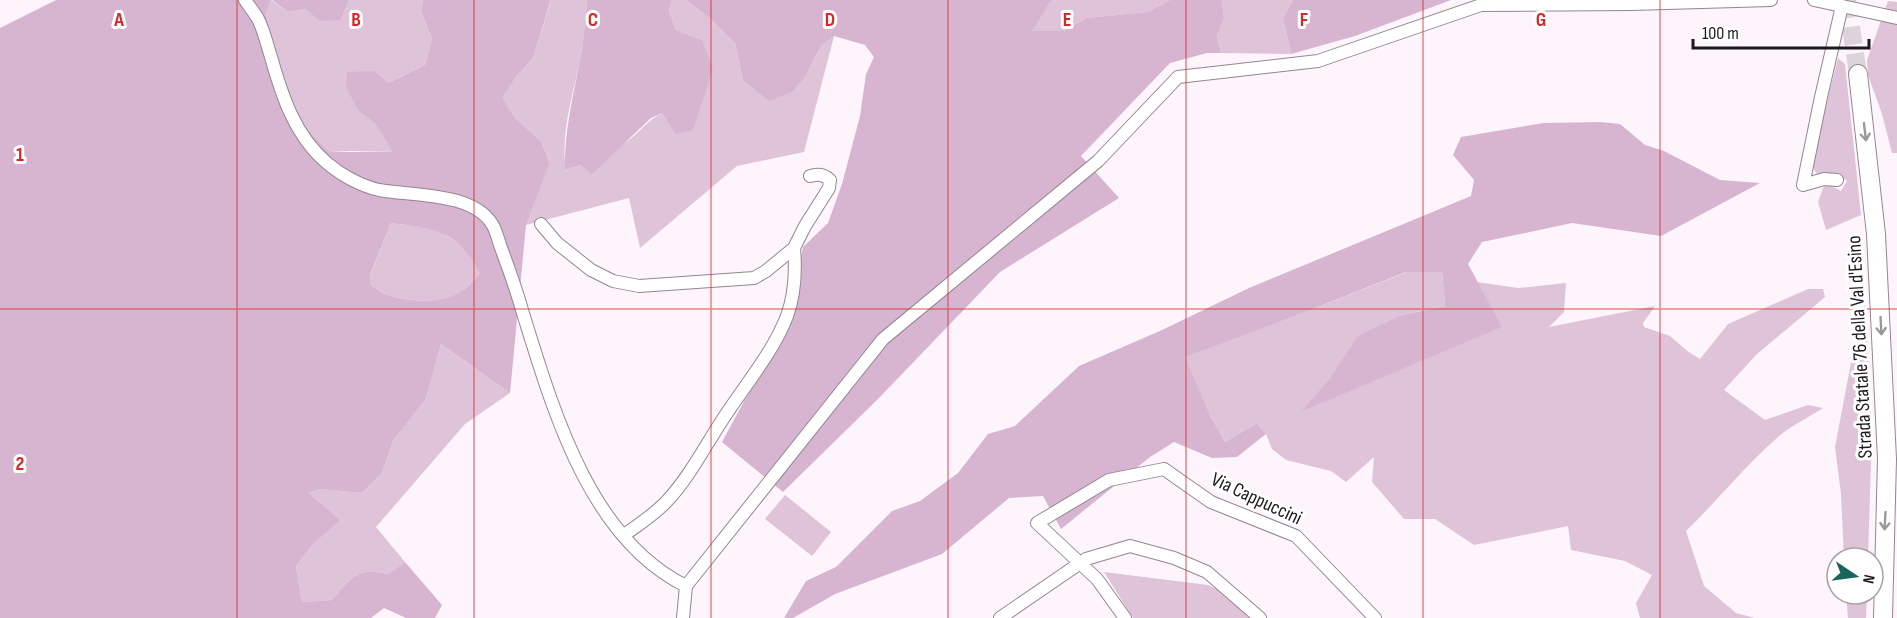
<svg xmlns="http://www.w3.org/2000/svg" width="1897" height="618" font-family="'Sofia Sans Condensed',sans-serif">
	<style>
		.green { fill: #dfc3d9 }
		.forest { fill: #d7b5d0; fill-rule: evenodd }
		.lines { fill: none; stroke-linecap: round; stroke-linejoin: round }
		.highway-tunnel { stroke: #dcd3db; stroke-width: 18; stroke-dasharray: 18 9; stroke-linecap: butt }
		.minor-casing { stroke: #948691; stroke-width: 14 }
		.highway-casing { stroke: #948691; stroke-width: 20 }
		.minor { stroke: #fff; stroke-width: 12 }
		.highway { stroke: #fff; stroke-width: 18 }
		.oneway { stroke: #9a9899 }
		.grid { fill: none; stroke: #d62828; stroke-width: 1.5; stroke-opacity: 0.55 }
		.labels { text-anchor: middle; stroke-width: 6; stroke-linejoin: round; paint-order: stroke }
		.street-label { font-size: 20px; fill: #1e191d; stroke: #fff }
		.grid-label { font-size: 20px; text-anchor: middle; font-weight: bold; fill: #d62828; stroke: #fff; stroke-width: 6; stroke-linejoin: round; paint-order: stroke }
	</style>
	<rect width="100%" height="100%" fill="#fef4fc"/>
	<g class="green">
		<polygon points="271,0 288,12 306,9 341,20 349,0 423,0 421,11 432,39 425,65 388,83 358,109 375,122 394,152 350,151 330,152 302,124 279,62 266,14"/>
		<path d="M549 0H587C585 20 584 40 580 60 573 95 560 134 566 170 586 164 609 154 626 142 640 133 647 120 662 113L675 134 702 40 676 30 669 11 672 0H685L707 16 735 43 743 80 806 75 821 46 834 36 804 152 737 166 640 248 629 198 526 225 550 161 541 141 515 118 501 98 516 77 533 58 550 4Z"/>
		<polygon points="1055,0 1170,0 1147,12 1086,18 1064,31 1031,31 1050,2"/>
		<polygon points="1222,0 1293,0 1283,18 1291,54 1221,53 1217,36 1224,18"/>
		<polygon points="1888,1 1897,2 1897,153 1892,153 1882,114 1868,75 1867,60"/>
		<polygon points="1838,58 1845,64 1861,215 1826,230 1818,202 1825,183 1841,191 1847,181 1836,173 1819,177 1811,165"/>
		<path d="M391 223 437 229 465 248 481 274C474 280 467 288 460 293 438 306 388 302 370 284V276Z"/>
		<path d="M1407 272H1442L1445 306 1402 315 1330 378 1303 411 1501 327 1477 282 1518 288 1566 283 1564 312 1549 327 1655 306 1643 323 1644 327 1670 336 1686 350 1700 359 1728 324 1808 289H1823L1825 297 1756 355 1724 390 1765 420 1808 405 1823 408C1808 418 1790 426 1777 438 1744 467 1717 501 1686 531L1704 586 1736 613 1755 618H1640L1636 603 1652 575 1625 561 1571 550 1568 526 1474 545 1435 519H1404L1372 482 1374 457 1346 482 1331 471 1286 460 1272 449 1266 434 1257 423 1225 442 1210 415 1184 357 1290 318Z"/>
		<polygon points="1865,304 1872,431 1868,558 1844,558 1841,494 1835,447 1853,352"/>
		<path d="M441 344 510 393 465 424 376 527 405 562 388 574C357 567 352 577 332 600L302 602 296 566 314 543 307 493 320 489 362 493 382 473 393 441 426 399Z"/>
		<polygon points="785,495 831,532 812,556 765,519"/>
		<polygon points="1104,572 1208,585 1223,592 1253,618 1133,618"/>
		<polygon points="1846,594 1867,594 1866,618 1848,618"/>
	</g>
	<g class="forest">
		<path d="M56 0H271L266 14 279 62 302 124 330 152H393L375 123 358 110 346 87 347 72 374 71 388 83 425 65 432 39 421 11 423 0H549L550 3 533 58 516 77 502 98 515 118 541 141 550 162 526 225 510 393 441 344 426 399 393 441 382 473 362 493 320 489 308 493 340 520 314 543 296 566 302 602 332 600C352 577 357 567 388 574L405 562 442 605 435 618H406L384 608 371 618H0V28ZM391 223C436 229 458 230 480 274 474 280 467 289 459 293 437 306 388 302 370 284V275Z"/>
		<polygon points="272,0 349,0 341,20 320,21 306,9 288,12"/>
		<path d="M587 0H672L669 11 676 30 702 40 713 69 693 130 675 134 662 113 651 118 592 174 581 165 565 170C564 132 573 97 580 60 584 40 585 20 587 0Z"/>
		<polygon points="685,0 1055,0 1050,2 1032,31 1064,31 1086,18 1147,12 1170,0 1222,0 1224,18 1217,36 1221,53 1207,53 1170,63 1081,156 1119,198 1000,272 879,398 783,492 722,442 790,316 803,247 828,223 842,184 860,116 866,74 874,57 865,45 834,36 821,46 806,75 792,92 769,101 743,80 735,43 707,16"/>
		<polygon points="1293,0 1451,0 1355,36 1291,54 1283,18"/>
		<polygon points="1600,122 1620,124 1645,145 1664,151 1720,180 1760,183 1661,236 1572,223 1482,242 1468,264 1502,327 1301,412 1330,378 1358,336 1402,315 1445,306 1442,272 1406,272 1290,318 1185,357 1210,415 1225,442 1257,423 1266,434 1237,457 1212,458 1174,442 1150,457 1061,529 1043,496 1009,498 942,554 835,594 793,618 784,618 806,581 836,567 892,511 920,501 958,473 988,434 1015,426 1079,366 1162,330 1249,288 1471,196 1474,180 1453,155 1461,137 1544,123"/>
	</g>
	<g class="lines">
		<polyline class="highway-tunnel" points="1847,0 1858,74"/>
		<defs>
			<g id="minor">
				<path d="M245 0C249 6 254 12 258 19 264 30 267 45 271 57 282 96 295 136 327 163 341 175 361 186 379 190 412 196 472 192 492 224 496 230 498 239 500 245 508 267 516 288 522 310 552 406 588 538 686 586"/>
				<polyline points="1814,0 1897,18"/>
				<polyline points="1837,180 1824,179 1803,185 1821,97 1842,6"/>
				<path d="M541 224 557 243 591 270 613 281 639 286 754 278 766 271 794 248 805 226 829 188 830 180C823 174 819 174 810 176"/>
				<path d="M624 535C638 525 654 515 667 501 692 474 708 440 729 410 749 380 774 350 787 316 795 294 796 271 794 248"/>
				<polyline points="683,618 686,586 883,339 1098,161 1178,77 1318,61 1481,5 1632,4 1771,0"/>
				<polyline points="1000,618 1086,559 1130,546 1174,558 1207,572 1260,618"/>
				<polyline points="1125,618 1097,579 1037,523 1109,480 1164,469 1211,502 1296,536 1375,618"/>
			</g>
			<polyline id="highway" points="1858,74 1876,234 1887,459 1883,618"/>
		</defs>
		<use href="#minor" class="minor-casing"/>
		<use href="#highway" class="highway-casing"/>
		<use href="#minor" class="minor"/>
		<use href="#highway" class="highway"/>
	</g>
	<defs><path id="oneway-shaft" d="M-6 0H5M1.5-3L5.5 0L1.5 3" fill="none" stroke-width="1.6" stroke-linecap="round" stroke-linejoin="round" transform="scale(1.5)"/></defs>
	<g class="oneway">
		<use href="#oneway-shaft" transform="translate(1865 132) rotate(83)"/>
		<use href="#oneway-shaft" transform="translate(1881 326) rotate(87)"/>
		<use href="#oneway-shaft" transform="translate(1885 521) rotate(93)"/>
	</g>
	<path class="grid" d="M237 0V618M474 0V618M711 0V618M948 0V618M1186 0V618M1423 0V618M1660 0V618M0 309H1897"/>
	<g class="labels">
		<g class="street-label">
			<text transform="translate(1859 347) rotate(-93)" y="7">Strada Statale 76 della Val d'Esino</text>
			<text transform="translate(1257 498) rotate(25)" y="7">Via Cappuccini</text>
		</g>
	</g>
	<g class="grid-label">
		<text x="119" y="26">A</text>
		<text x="356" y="26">B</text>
		<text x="593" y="26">C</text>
		<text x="830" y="26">D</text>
		<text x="1067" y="26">E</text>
		<text x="1304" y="26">F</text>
		<text x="1541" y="26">G</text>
		<text x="20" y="161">1</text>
		<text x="20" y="470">2</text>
	</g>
	<g transform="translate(1855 576) rotate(103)"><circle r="28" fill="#ffffff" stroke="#a5a3a5" stroke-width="1.5"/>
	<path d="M0-4.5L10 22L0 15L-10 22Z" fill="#19645b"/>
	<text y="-9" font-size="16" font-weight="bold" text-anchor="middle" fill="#1e191d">N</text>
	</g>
	<path d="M1693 39v9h176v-9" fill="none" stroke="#1e191d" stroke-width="3"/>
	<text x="1702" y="39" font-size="18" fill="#1e191d" stroke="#ffffff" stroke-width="4.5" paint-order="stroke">100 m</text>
</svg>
